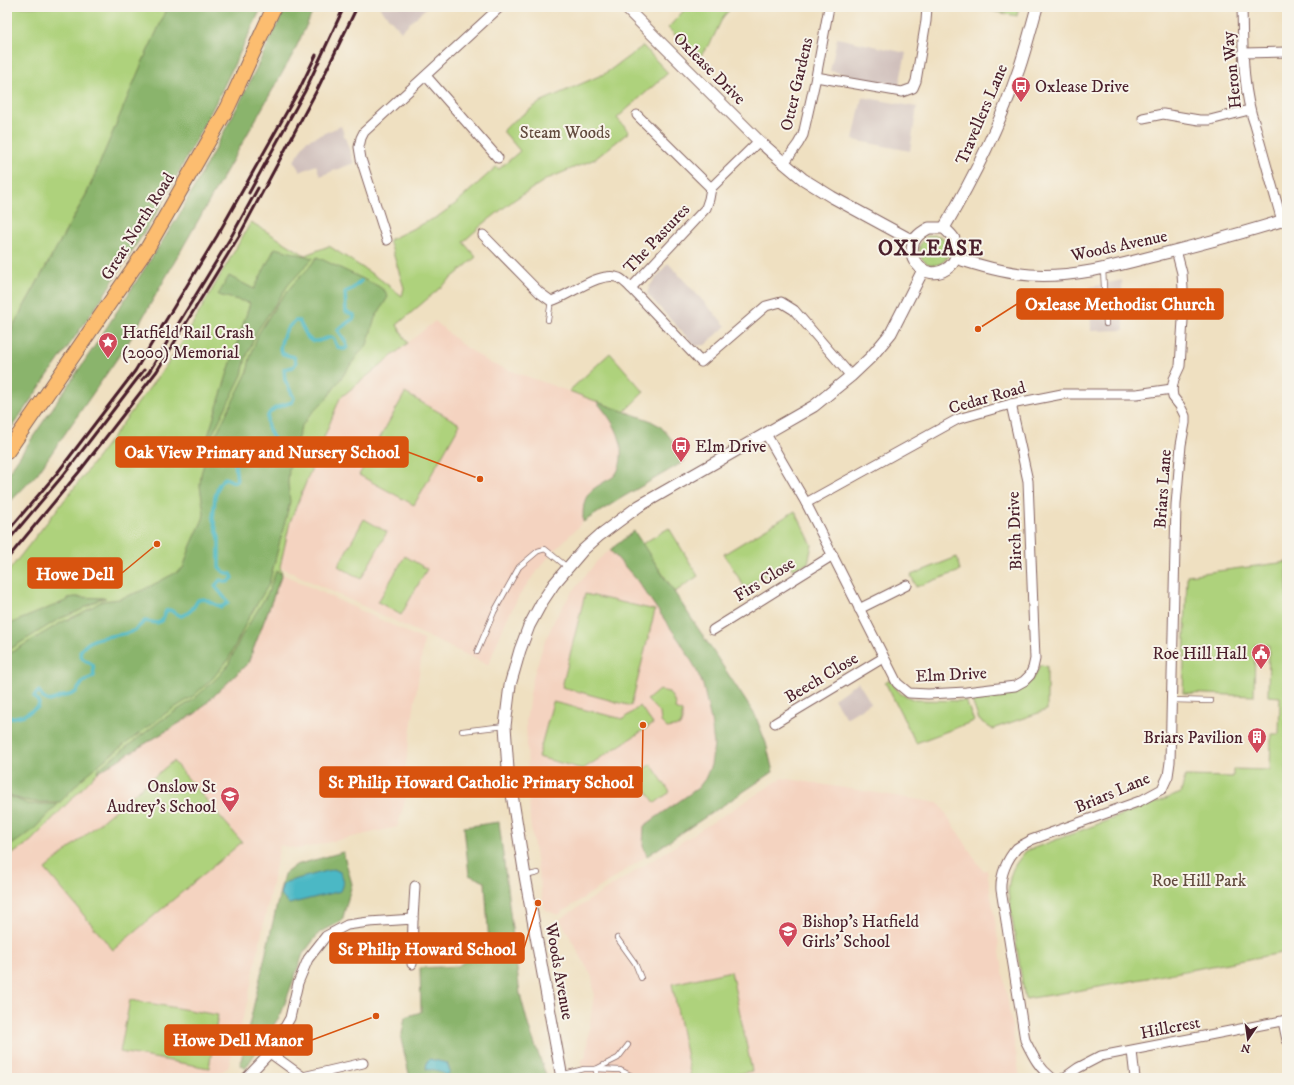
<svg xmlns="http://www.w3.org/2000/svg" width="1294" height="1085" font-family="'IM FELL DW Pica',serif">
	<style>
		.built { fill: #f4d3c0 }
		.industrial { fill: #d0c0bc }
		.green { fill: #aed27c; stroke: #7c7854 }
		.forest { fill: #8ab46c; stroke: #6a6a4c }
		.water { fill: #4bb8c5; stroke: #4a6c78 }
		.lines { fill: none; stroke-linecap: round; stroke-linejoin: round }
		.stream { stroke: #4bb8c5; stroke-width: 3.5 }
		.service-casing { stroke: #846360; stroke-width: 6 }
		.minor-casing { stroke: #846360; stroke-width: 11 }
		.tertiary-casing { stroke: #846360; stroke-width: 13 }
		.primary-casing { stroke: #846360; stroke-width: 16 }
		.service { stroke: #fff; stroke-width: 4.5 }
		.minor { stroke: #fff; stroke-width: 9 }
		.tertiary { stroke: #fff; stroke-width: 11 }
		.primary { stroke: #fcbd6f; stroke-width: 14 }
		.rail { stroke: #4a1f2b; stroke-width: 3 }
		.labels { text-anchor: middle; stroke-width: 4; stroke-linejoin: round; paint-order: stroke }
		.street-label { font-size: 17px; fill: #4a1f2b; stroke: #f7f3e8 }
		.poi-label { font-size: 17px; fill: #4a1f2b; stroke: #f7f3e8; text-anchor: start }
		.park-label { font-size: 17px; fill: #634c3f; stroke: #f7f3e8 }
		.district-label { font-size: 21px; font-weight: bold; letter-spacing: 1px; fill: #4a1f2b; stroke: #f7f3e8 }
		.leader { fill: none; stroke: #d8530f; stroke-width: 1.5 }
		.callout-dot { fill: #d8530f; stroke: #f7f3e8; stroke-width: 1.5 }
		.callout { fill: #d8530f; stroke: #d8530f; stroke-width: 1.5 }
		.callout-label { font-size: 18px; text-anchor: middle; font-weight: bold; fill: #fff }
	</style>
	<rect width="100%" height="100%" fill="#f7f3e8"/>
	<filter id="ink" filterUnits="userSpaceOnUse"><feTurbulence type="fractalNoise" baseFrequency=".025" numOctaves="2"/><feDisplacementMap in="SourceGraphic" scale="8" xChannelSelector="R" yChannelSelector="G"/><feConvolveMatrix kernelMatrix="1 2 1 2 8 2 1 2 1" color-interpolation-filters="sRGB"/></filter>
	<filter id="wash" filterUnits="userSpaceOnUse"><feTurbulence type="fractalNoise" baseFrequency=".012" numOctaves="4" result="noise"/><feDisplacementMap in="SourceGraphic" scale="16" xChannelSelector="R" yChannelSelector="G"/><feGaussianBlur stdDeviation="0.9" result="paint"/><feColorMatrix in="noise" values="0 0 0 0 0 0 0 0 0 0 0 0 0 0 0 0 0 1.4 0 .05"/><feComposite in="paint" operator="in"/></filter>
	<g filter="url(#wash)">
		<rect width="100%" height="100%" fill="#efe0c1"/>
		<g class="built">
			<polygon points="435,321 461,344 492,364 649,420 660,426 669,436 685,461 591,516 583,522 552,553 535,573 519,596 506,621 488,665 280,567 290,522 340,398"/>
			<polygon points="634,531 755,715 766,743 773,772 558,915 544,909 530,821 526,722 532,681 543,646 555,619 570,595 598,560"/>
			<polygon points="282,574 424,640 403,783 406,798 397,827 299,849 280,845 247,1004 228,1067 214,1078 7,1078 7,858 31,841 98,772 196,713 248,663"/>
			<polygon points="782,778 939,803 983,871 987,870 1020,1078 584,1078 581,1060 585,1058 594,994 592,977 560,919"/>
		</g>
		<g class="industrial">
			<polygon points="379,7 427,7 401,31"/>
			<polygon points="837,38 906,53 899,85 830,71"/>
			<polygon points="862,97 917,107 910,151 853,140"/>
			<polygon points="341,126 354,163 320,176 316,165 300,172 294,161 306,141"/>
			<polygon points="668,263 726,326 705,345 695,346 647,294 649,287"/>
			<polygon points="1122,280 1124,330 1091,331 1090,287"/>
			<polygon points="858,682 871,703 846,718 834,699"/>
		</g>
		<g class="green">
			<polygon points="7,7 172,7 87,193 7,337"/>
			<polygon points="687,7 732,7 723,17 712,40 699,58 668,28"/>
			<polygon points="971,7 1019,7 1017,16"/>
			<polygon points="643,46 668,73 617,118 629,132 595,159 547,179 514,200 482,225 463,242 476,257 397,325 408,343 340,398 290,522 280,567 282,574 248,663 196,713 98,772 31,841 7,858 7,573 81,479 177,351 251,222 305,255 329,246 380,279 402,296 404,288 389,240 437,217 454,205 496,167 499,169 520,151 503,131 511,123 542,101 606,73"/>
			<circle cx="934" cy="250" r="15"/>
			<polygon points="610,353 644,392 624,412 569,391"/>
			<polygon points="405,393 460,424 414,505 359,475"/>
			<polygon points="795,511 812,545 808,563 793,570 787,561 745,588 724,554"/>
			<polygon points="364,519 387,532 361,579 338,566"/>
			<polygon points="669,528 698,576 675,592 642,544"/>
			<polygon points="405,556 427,569 401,615 378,602"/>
			<polygon points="957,557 960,571 916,587 911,575"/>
			<path d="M1287 562V952L1088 989 1025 999 1008 893C1010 871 1012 868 1026 851L1181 793 1185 776 1233 777V769L1270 770 1271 734H1279L1280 697 1268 696 1269 645H1255L1254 696 1183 693 1187 575Z"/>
			<polygon points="585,594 655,610 631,706 562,687"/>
			<path d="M1040 665 1047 666V710L992 729 979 720 972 701 997 697V694C1021 693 1030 687 1040 665Z"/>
			<polygon points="889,680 901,694 915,700 966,701 974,721 916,743 885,682"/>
			<polygon points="659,690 669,692 676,704 675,709 682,712 682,721 680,726 667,728 661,722 660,713 647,700"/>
			<polygon points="553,702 623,719 640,706 653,724 583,769 538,757"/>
			<polygon points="173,761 242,842 113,950 45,869"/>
			<polygon points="651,764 670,792 655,803 636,775"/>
			<polygon points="731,971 752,1071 720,1078 691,1078 672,984"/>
			<polygon points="130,1000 218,1015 209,1068 120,1052"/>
		</g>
		<g class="forest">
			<polygon points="168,7 262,7 218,98 161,206 100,301 7,434 7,337 87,193 142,63"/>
			<polygon points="286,7 315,7 293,54 130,340 37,474 7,505 7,475 92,350 178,217 240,102"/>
			<path d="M275 248 313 258 289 284 257 331 246 358 242 375 207 445 206 443C220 396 235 350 250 303L218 295 229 276 254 289Z"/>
			<path d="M317 257 378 286 385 291 388 297 375 318 367 345 357 356 327 398 310 415 301 427 289 469 288 483 290 502 269 584 248 619 228 660 212 679 192 697 166 713 103 761 82 779 60 802C41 802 23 804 7 793V655L62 622 82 613 102 601 119 599 143 590 177 572 183 568 191 545 203 519 204 513 200 486 201 474 208 450 247 373 250 358 258 334 277 304 294 283 308 269Z"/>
			<path d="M597 402 649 420 660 426 669 436 685 461 623 497 583 522C583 504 583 494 601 484 605 481 611 479 614 476 619 471 621 462 621 456 623 434 610 418 597 402Z"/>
			<polygon points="634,531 755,715 766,743 773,772 647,856 643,846 644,826 698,788 705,779 711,765 714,745 711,720 703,685 695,667 681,643 636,579 610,550"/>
			<polygon points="276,571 282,574 248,663 196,713 98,772 97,770 160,721 193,700 219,676 228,665 241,637 268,593"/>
			<polygon points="75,597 106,598 100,599 79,611 59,619 7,651 7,625 68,600 68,598"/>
			<polygon points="7,795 28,804 58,804 32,831 7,848"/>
			<polygon points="499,822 520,994 529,1028 547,1078 410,1078 401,1039 405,1017 421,1012 420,968 458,966 489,944 485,882 469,875 464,827"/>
			<polygon points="343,852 352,884 342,921 319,933 303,954 281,1014 245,1069 240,1065 284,874 296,865"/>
		</g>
		<g class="water">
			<path d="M334 869 340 872C344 879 345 883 341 891L289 904 280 895 282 886 286 882Z"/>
			<path d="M430 1059 447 1063 450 1071 448 1075C443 1075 440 1070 435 1070 431 1069 430 1071 426 1069L427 1061Z"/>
		</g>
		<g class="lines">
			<path class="stream" d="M7 719 24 715 38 707 39 703 34 696 39 691 43 698 49 701 64 696 70 695 76 692 83 682 94 676 93 665 82 658 80 652C92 632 115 639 133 631 137 629 141 624 145 621L157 623 162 621 166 611 170 610 181 616C191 613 194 607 198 600L204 599 221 607 225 605 228 602 215 586 220 580 228 582 233 578 231 574 224 572 219 567V538L213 519 215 497 219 484 225 478 234 482 237 481C235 467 234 454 241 441 252 439 261 443 272 443L274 439C268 430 262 416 274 409 279 406 286 404 292 402L294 398 285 380 284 369 293 367 296 363 294 357 283 354 280 349C282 337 285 329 295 321H299L308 338 312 341H318L331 337 334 339C336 345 337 349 345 349L347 347 346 342 338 330 354 318V315L346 312 345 292 352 289 361 281"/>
		</g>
	</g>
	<g filter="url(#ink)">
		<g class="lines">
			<defs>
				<g id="service">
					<polyline points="1103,269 1106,324"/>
					<polyline points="548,320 551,301"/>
					<polyline points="477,652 494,612 519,567 538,551 545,549 567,567"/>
					<polyline points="1171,700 1211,701"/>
					<polyline points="462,731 505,726"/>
					<polyline points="525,876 538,873"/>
					<polyline points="617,938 635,963 641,978"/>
					<polyline points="596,1069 618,1058 628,1045"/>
					<polyline points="596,1069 620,1070 634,1077"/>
					<polyline points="561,1075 584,1069 596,1069 597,1078"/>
				</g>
				<g id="minor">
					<path d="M1242 7C1243 44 1242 90 1255 125L1282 221"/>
					<polyline points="1243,53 1287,52"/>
					<polyline points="426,76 498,158"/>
					<polyline points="816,77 902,92 913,88 916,81 926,21 927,7"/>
					<polyline points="637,115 711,188"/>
					<polyline points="1143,118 1163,114 1199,120 1210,120 1249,110"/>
					<polyline points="759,141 711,188 709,199 706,208 631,288 701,362 766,306 781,302 794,310 851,376"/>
					<polyline points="784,163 798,144 803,135 816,77 829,7"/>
					<path d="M483 235 540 293 551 301C569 296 600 270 619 278 623 280 628 285 631 288"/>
					<polyline points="387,240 361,159 359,147 361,138 364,132 500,7"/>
					<polyline points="766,434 806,503 897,683 909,693 928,694 966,692 1015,686 1024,681 1030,675 1033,668 1035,659 1028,481 1011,404"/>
					<polyline points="806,503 958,419 1011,404 1062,394 1137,394 1172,389"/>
					<polyline points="859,609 907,585"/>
					<polyline points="713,630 833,555"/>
					<polyline points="775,723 883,658"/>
					<polyline points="413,919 415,886"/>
					<polyline points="1283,1021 1287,1040"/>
					<polyline points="1132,1051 1135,1078"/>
					<polyline points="270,1053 303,1077 363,1063"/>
					<polyline points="246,1078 270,1053 290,1018 298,983 308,959 326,936 347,925 369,922 413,919 412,964"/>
					<path d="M1052 1078C1038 1067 1033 1056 1025 1040L1001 890C1000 875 1007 859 1017 848 1021 845 1027 843 1031 840L1140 801 1162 789 1168 776 1170 762 1176 505 1181 445 1185 423V416L1180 406 1173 397 1172 389 1174 379 1180 366 1184 305 1182 273 1176 250"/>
					<polyline points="1064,1078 1078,1068 1101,1056 1287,1020"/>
				</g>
				<g id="tertiary">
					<polyline points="625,7 759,141 784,163 803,179 832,197 913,241"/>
					<path d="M929 228H944C947 231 952 235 954 239 967 264 933 286 916 263 913 260 912 255 912 252 912 239 918 234 929 228Z"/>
					<path d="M944 228C974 177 1000 124 1019 69 1026 48 1031 28 1037 7"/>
					<path d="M956 258C980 266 1004 273 1030 275 1073 278 1116 266 1158 255 1201 244 1245 233 1287 219"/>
					<polyline points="562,1078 525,876 508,769 505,726 510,685 520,650 529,626 542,602 554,584 583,550 600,535 639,506 814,406 851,376 871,357 891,333 923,270"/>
				</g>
				<polyline id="primary" points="7,452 148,247 228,107 274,7"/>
			</defs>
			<use href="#service" class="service-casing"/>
			<use href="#minor" class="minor-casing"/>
			<use href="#tertiary" class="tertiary-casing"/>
			<use href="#primary" class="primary-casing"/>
			<use href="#service" class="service"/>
			<use href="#minor" class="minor"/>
			<use href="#tertiary" class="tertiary"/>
			<use href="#primary" class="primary"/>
			<g class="rail">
				<polyline points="249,193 305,91 344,7"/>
				<polyline points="142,380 149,372 231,237 258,188"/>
				<polyline points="7,532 58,472 135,371 217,236 299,90 316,55"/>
				<polyline points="7,542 65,473 144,370"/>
				<polyline points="7,559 79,472 157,371 239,236 317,90 357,7"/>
			</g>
		</g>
	</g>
	<defs>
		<symbol id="bus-pin" viewBox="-11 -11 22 30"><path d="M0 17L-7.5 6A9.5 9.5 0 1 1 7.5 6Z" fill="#d1495b" stroke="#f7f3e8"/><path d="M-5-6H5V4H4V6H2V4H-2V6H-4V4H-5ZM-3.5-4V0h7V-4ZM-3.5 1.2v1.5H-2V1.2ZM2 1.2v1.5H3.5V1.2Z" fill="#fff"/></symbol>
		<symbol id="sight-pin" viewBox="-11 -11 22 30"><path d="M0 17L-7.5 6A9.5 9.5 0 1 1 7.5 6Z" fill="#d1495b" stroke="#f7f3e8"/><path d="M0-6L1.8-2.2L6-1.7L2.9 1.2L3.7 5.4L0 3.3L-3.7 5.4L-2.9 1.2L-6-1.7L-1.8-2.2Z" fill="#fff"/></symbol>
		<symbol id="civic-pin" viewBox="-11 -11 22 30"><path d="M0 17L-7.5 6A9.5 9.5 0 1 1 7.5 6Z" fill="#d1495b" stroke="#f7f3e8"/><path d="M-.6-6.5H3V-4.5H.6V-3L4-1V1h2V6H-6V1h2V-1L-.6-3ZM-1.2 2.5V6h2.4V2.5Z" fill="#fff"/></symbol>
		<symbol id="building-pin" viewBox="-11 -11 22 30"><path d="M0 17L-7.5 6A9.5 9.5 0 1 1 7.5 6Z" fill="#d1495b" stroke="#f7f3e8"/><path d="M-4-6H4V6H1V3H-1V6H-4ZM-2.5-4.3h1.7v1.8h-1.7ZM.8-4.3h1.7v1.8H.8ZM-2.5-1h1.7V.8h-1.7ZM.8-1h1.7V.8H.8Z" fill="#fff"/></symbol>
		<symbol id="school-pin" viewBox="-11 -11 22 30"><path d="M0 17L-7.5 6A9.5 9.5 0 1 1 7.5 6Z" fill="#d1495b" stroke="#f7f3e8"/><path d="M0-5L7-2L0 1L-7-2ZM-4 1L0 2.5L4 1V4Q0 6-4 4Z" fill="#fff"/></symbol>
	</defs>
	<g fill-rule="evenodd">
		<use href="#bus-pin" x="1010" y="75" width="22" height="30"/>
		<use href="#sight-pin" x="97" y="331" width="22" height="30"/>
		<use href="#bus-pin" x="670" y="435" width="22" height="30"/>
		<use href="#civic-pin" x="1250" y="642" width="22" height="30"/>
		<use href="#building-pin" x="1246" y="726" width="22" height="30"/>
		<use href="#school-pin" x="219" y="785" width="22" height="30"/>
		<use href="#school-pin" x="777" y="920" width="22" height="30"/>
	</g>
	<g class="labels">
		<g class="street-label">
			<text transform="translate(710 68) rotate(45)" y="6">Oxlease Drive</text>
			<text transform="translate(1231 70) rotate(-96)" y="6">Heron Way</text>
			<text transform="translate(796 84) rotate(-77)" y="6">Otter Gardens</text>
			<text transform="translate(981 114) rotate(-67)" y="6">Travellers Lane</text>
			<text transform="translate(137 226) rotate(-58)" y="6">Great North Road</text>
			<text transform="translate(656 238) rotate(-47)" y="6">The Pastures</text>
			<text transform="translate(1119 245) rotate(-12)" y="6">Woods Avenue</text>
			<text transform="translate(987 397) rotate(-16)" y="6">Cedar Road</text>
			<text transform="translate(1162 489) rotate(-86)" y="6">Briars Lane</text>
			<text transform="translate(1014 531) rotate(-92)" y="6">Birch Drive</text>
			<text transform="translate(764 579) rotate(-32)" y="6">Firs Close</text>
			<text transform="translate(951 674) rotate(-3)" y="6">Elm Drive</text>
			<text transform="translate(821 677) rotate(-31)" y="6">Beech Close</text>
			<text transform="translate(1112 792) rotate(-23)" y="6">Briars Lane</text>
			<text transform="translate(560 971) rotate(80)" y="6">Woods Avenue</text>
			<text transform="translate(1170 1027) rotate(-11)" y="6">Hillcrest</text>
		</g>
		<g class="poi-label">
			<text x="1035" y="92">Oxlease Drive</text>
			<text x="122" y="338">Hatfield Rail Crash<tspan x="122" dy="20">(2000) Memorial</tspan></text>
			<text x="695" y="452">Elm Drive</text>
			<text x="1247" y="659" text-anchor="end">Roe Hill Hall</text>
			<text x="1243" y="743" text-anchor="end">Briars Pavilion</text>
			<text x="216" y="792" text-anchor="end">Onslow St<tspan x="216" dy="20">Audrey's School</tspan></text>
			<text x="802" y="927">Bishop's Hatfield<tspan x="802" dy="20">Girls' School</tspan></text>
		</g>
		<g class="park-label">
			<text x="565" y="138">Steam Woods</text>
			<text x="1199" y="886">Roe Hill Park</text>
		</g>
		<g class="district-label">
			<text x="931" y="255">OXLEASE</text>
		</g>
	</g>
	<path class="leader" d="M978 329L1017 304M480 479L408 452M157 544L122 573M643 725L642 782M538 903L524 948M376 1016L312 1040"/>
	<g class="callout-dot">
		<circle cx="978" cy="329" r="4"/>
		<circle cx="480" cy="479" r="4"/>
		<circle cx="157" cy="544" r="4"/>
		<circle cx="643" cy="725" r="4"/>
		<circle cx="538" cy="903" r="4"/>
		<circle cx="376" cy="1016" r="4"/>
	</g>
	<g class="callout">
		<rect x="1017" y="289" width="206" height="30" rx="4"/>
		<rect x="116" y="437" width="292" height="30" rx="4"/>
		<rect x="28" y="558" width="94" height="30" rx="4"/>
		<rect x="320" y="767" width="322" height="30" rx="4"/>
		<rect x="330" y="933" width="194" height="30" rx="4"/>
		<rect x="165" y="1025" width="147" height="30" rx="4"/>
	</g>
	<g class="callout-label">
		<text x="1120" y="310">Oxlease Methodist Church</text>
		<text x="262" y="458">Oak View Primary and Nursery School</text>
		<text x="75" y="580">Howe Dell</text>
		<text x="481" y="788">St Philip Howard Catholic Primary School</text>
		<text x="427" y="955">St Philip Howard School</text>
		<text x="238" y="1046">Howe Dell Manor</text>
	</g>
	<rect width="1294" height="1085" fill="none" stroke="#f7f3e8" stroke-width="24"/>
	<g transform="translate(1248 1039) rotate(193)" stroke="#f7f3e8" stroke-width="3" paint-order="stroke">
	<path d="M0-3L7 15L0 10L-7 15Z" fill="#4a1f2b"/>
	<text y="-6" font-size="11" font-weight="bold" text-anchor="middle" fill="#4a1f2b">N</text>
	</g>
</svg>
